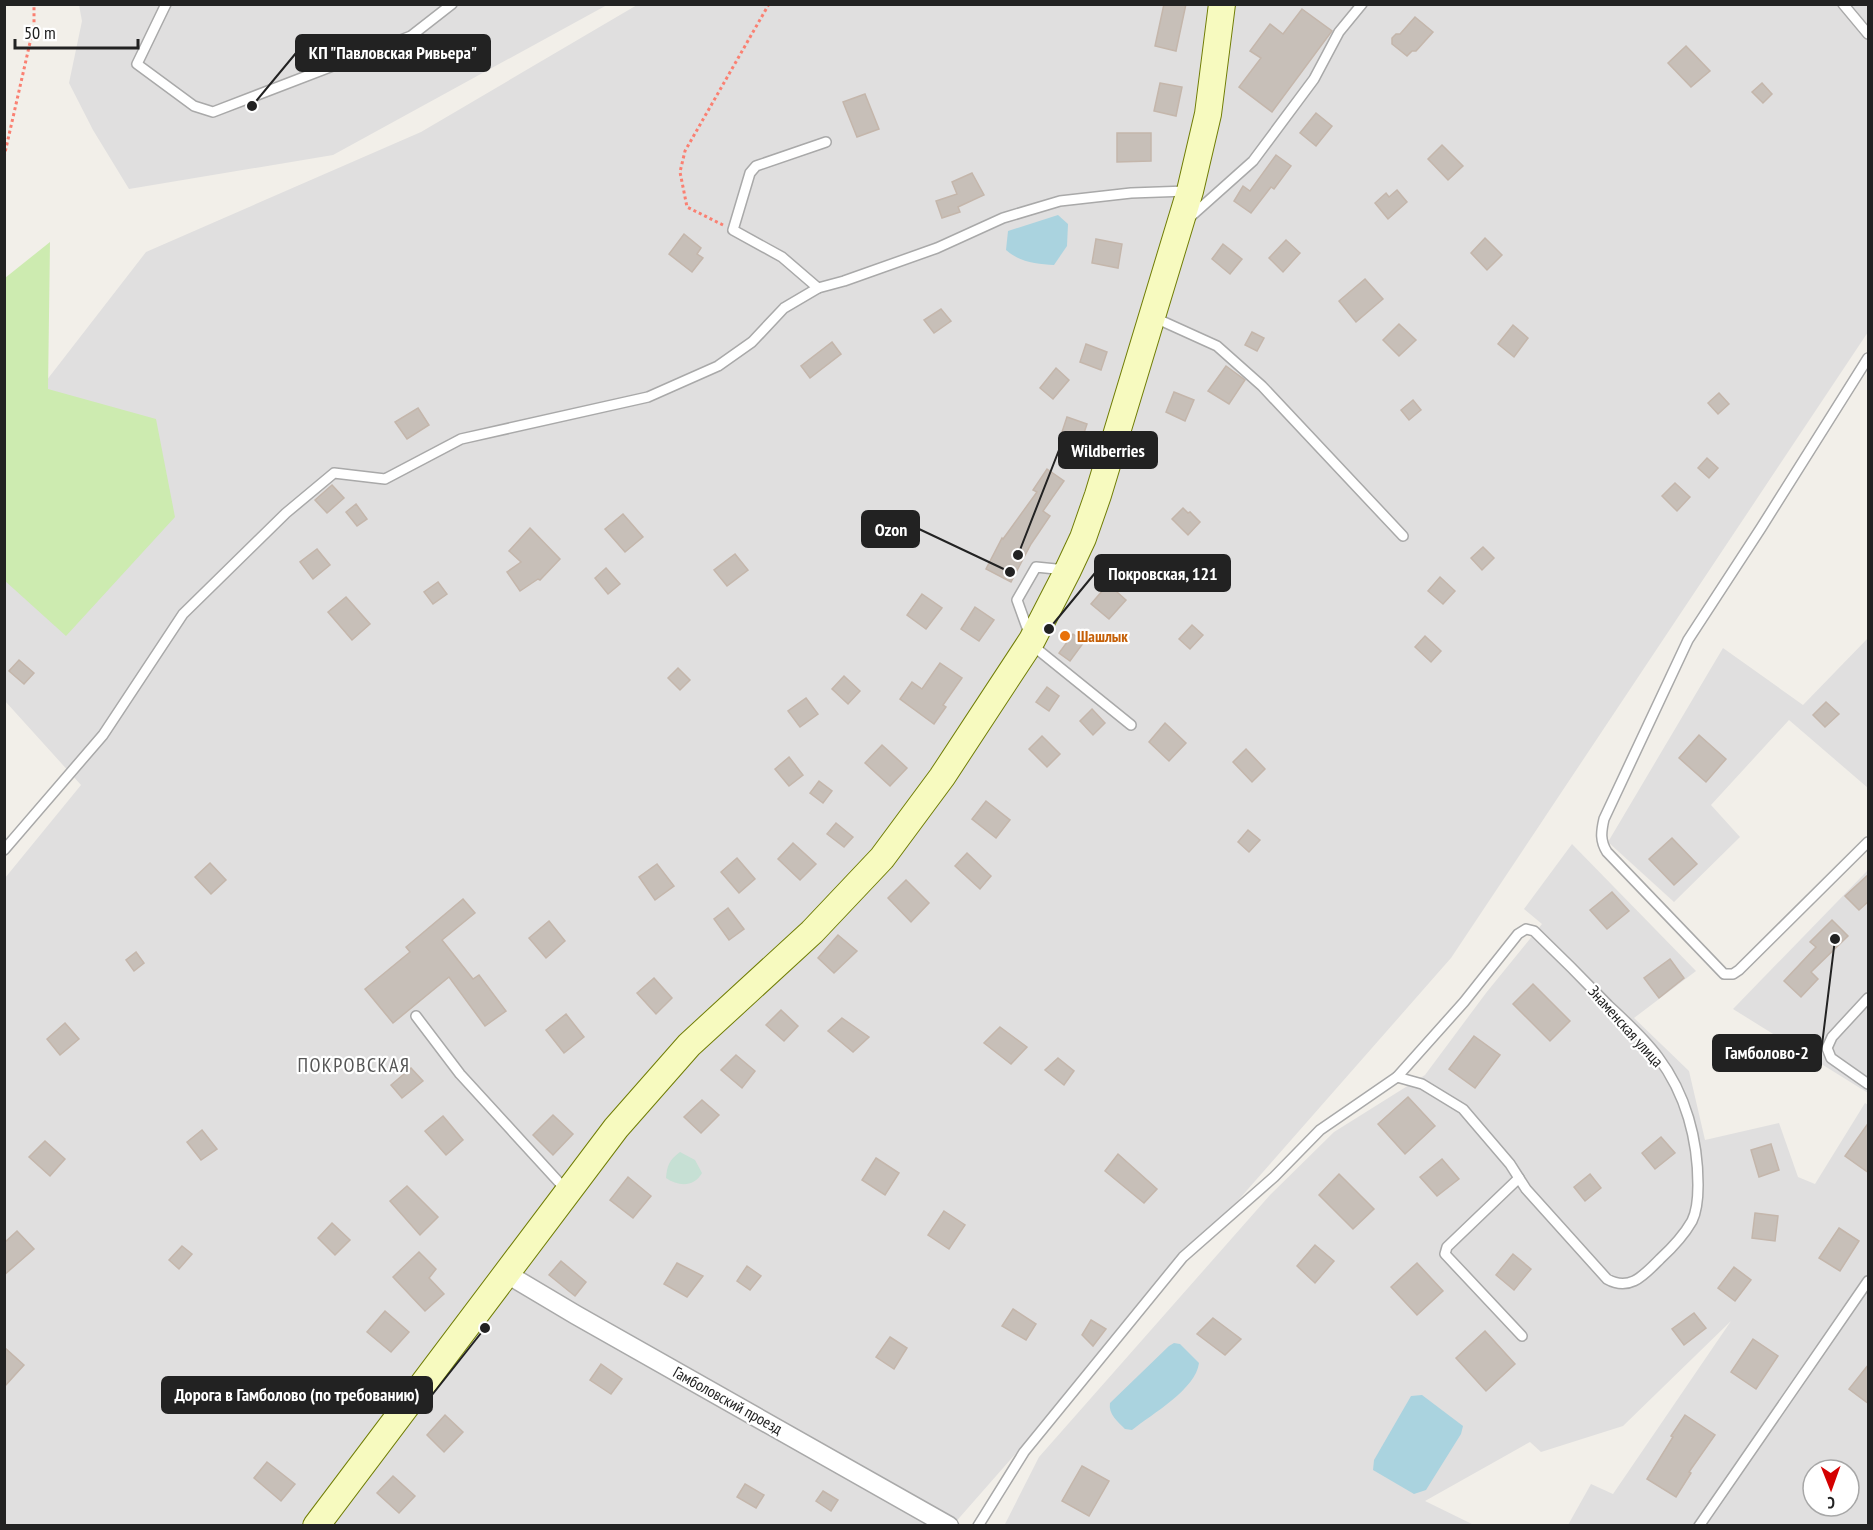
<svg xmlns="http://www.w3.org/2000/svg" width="1873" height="1530" font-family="'PT Sans Narrow',sans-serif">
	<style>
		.residential { fill: #e0dfdf; fill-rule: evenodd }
		.grass { fill: #cdebb0 }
		.wetland { fill: #c6e0d4 }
		.water { fill: #aad3df }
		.building { fill: #c7bfb8; stroke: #c4b6ab; stroke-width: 1.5 }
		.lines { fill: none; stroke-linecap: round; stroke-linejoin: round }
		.service-casing { stroke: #a9a9a9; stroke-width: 12 }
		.minor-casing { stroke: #a9a9a9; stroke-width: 21 }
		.secondary-casing { stroke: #707d05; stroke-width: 28 }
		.path { stroke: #fa8072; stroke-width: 3; stroke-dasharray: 3 3; stroke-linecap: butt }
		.service { stroke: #fff; stroke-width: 9 }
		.minor { stroke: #fff; stroke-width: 18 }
		.secondary { stroke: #f7fabf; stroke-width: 26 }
		.food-dot { fill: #e8710a; stroke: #fff; stroke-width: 2 }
		.labels { text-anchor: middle; stroke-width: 4.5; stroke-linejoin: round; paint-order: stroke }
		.food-label { font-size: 16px; font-weight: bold; fill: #c56008; stroke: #fff; text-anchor: start }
		.street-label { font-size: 16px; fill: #222; stroke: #fff }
		.quarter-label { font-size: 20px; letter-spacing: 1.5px; fill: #555; stroke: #fff }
		.leader { fill: none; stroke: #222; stroke-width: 2 }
		.callout-dot { fill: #222; stroke: #fff; stroke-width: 2 }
		.callout { fill: #222; stroke: #222; stroke-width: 2 }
		.callout-label { font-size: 18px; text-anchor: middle; font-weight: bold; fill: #fff }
	</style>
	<rect width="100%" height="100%" fill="#f2efe9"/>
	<g class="residential">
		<polygon points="79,5 607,5 333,155 129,189 93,130 69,83 82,21"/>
		<polygon points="637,5 1868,5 1868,332 1451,958 953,1525 5,1525 5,878 81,785 5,701 5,434 146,252 421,132"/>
		<polygon points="1868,638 1868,788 1789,720 1711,805 1740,837 1674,902 1608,842 1723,648 1803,705"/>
		<path d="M1572 844 1696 971 1634 1018 1689 1071 1705 1140 1779 1123 1798 1177 1815 1184 1865 1103 1868 1105V1525H1568L1591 1484 1613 1494 1731 1321 1623 1426 1541 1452 1530 1442 1425 1501 1474 1525 1004 1526 1039 1457 1270 1195 1334 1132 1425 1075 1486 993 1542 924 1524 909ZM1813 1470H1849V1506H1813Z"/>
		<polygon points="1868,870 1868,1093 1733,1009"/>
	</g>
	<polygon class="grass" points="50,242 48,389 156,419 175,517 66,636 4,580 5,278"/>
	<path class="wetland" d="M680 1152 695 1160 702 1173C694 1187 679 1187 666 1178 667 1166 669 1160 680 1152Z"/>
	<g class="water">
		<path d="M1058 215 1068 224 1067 246 1054 265C1037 264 1019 262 1006 250L1008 231Z"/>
		<path d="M1174 1343 1180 1344 1199 1363C1196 1389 1152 1414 1132 1430L1125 1429C1118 1422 1108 1414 1110 1403L1169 1346Z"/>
		<polygon points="1422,1395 1463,1426 1461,1434 1426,1490 1414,1494 1373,1470 1374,1460 1411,1396"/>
	</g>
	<g class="building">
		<polygon points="1164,4 1186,4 1176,51 1155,46"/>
		<polygon points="1302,9 1332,31 1272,112 1239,87 1261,58 1250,51 1270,24 1283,34"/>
		<polygon points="1415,17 1433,32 1416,51 1412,51 1407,56 1392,44 1392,38 1396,34 1400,34"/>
		<polygon points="1686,46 1710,71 1691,87 1668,63"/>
		<polygon points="1160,83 1182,87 1176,116 1154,111"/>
		<polygon points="1762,83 1772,94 1763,103 1752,92"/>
		<polygon points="865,94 879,129 857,137 843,102"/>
		<polygon points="1316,113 1332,126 1316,146 1300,133"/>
		<polygon points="1117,133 1151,133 1151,161 1117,162"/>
		<polygon points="1442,145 1463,166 1448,180 1428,159"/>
		<polygon points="1276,155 1291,166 1274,189 1271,187 1251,213 1234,201 1243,186 1250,191"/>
		<polygon points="972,173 984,195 958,207 960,212 942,218 936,201 957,194 952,182"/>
		<polygon points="1397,190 1407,202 1388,219 1375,203 1386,193 1389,197"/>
		<polygon points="684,234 701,248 697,254 703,258 692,272 669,254"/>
		<polygon points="1485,238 1502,255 1487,270 1471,253"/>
		<polygon points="1096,239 1122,244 1118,268 1092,263"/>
		<polygon points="1286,240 1300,253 1283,272 1269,258"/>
		<polygon points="1223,244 1242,259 1230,274 1212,259"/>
		<polygon points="1365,279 1383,299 1356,322 1339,301"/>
		<polygon points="941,309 951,321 934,333 924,320"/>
		<polygon points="1399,324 1416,340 1399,356 1383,340"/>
		<polygon points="1513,325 1528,338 1514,357 1498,344"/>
		<polygon points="1252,332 1264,338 1257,351 1245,345"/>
		<polygon points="832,342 841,354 810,378 801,366"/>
		<polygon points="1086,344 1107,352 1101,370 1080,362"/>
		<polygon points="1226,366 1245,380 1229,404 1208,391"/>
		<polygon points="1056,368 1069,380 1053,399 1040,388"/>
		<polygon points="1174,392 1194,400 1185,421 1166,412"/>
		<polygon points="1719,393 1729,404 1718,414 1708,403"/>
		<polygon points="1413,400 1421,410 1409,420 1401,410"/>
		<polygon points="418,408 429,425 407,439 395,422"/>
		<polygon points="1067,417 1087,424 1081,442 1061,435"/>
		<polygon points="1707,458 1718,468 1709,478 1698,468"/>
		<polygon points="1047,469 1064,481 1043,511 1050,516 1031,544 1011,582 986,569 1002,538 1003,539 1037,492 1033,490"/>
		<polygon points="1675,483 1690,497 1677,511 1662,496"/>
		<polygon points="332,485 344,498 327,513 315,500"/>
		<polygon points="356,504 367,519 357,526 346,512"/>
		<polygon points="1183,508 1188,513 1190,512 1200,522 1188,535 1172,519"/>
		<polygon points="623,514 643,537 625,552 605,529"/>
		<polygon points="530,528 560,559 540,580 538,579 520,591 507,572 521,562 509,551"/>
		<polygon points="1483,547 1494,558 1482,570 1471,558"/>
		<polygon points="317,549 330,565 313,579 300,562"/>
		<polygon points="735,554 748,570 727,586 714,570"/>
		<polygon points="606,568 620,584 608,594 595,578"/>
		<polygon points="1440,577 1455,591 1443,604 1428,591"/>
		<polygon points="438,582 447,594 433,604 424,592"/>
		<polygon points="1108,584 1126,600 1109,619 1091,604"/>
		<polygon points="922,594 942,608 926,629 907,615"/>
		<polygon points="346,597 370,624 352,640 328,612"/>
		<polygon points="975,607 994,620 979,641 961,629"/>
		<polygon points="1192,625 1203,635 1190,649 1179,639"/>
		<polygon points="1073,634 1084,642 1070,661 1059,653"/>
		<polygon points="1425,636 1441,651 1431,662 1415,647"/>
		<polygon points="19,660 34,673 24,684 9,671"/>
		<polygon points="940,663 962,678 943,705 946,707 934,724 900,699 912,682 922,689"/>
		<polygon points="678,668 690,680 680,690 668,678"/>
		<polygon points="844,676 860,691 848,704 832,689"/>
		<polygon points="1047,687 1059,696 1049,711 1036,702"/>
		<polygon points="806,698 818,714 800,727 788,711"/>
		<polygon points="1826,702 1839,714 1825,727 1813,715"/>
		<polygon points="1092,709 1105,723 1093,735 1080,721"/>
		<polygon points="1165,723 1186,743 1169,761 1149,742"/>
		<polygon points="1699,735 1726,759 1706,782 1679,758"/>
		<polygon points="1042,736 1060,754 1047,767 1029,749"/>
		<polygon points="882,745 907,768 890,786 865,763"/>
		<polygon points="1246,749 1265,769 1252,782 1233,762"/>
		<polygon points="789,757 803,775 789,786 775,769"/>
		<polygon points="819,781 832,791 823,803 810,793"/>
		<polygon points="986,801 1010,820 996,838 972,819"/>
		<polygon points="836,823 853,837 844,847 827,834"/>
		<polygon points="1248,830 1260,840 1249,852 1238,842"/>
		<polygon points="1672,838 1697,864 1674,885 1649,859"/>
		<polygon points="793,843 816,864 800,880 778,859"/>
		<polygon points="967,853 991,876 980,889 955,866"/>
		<polygon points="737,858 755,879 739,893 721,872"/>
		<polygon points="210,863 226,880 211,894 195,877"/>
		<polygon points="657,864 674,886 655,900 639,877"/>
		<polygon points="1869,874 1869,901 1859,910 1845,896"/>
		<polygon points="906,880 929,903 911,922 888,898"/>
		<polygon points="1612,892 1629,911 1607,929 1590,910"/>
		<polygon points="463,899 475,913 442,940 473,979 479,975 506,1011 485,1026 449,977 393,1023 365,989 410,952 406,947"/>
		<polygon points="728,908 744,929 729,940 714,919"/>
		<polygon points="1832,920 1848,936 1811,972 1818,979 1801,997 1784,981 1816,947 1810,942"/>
		<polygon points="549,921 565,941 546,958 529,938"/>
		<polygon points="838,935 857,951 834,973 818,958"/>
		<polygon points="136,952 144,963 134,971 126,960"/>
		<polygon points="1670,959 1684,978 1659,998 1644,978"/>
		<polygon points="654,978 672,998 656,1014 637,993"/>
		<polygon points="1533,984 1570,1021 1550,1041 1513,1004"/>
		<polygon points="781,1010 798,1026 784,1041 766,1025"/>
		<polygon points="566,1014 584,1037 564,1053 546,1030"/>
		<polygon points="842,1018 869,1037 853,1052 828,1031"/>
		<polygon points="65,1023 79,1039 60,1055 47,1039"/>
		<polygon points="1000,1027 1027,1047 1011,1064 984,1043"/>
		<polygon points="1474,1036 1500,1055 1475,1088 1449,1069"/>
		<polygon points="736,1055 755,1071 742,1088 721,1070"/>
		<polygon points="1058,1058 1074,1071 1064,1085 1045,1070"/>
		<polygon points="411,1068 423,1081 402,1098 391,1085"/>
		<polygon points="1408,1097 1435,1126 1405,1154 1378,1124"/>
		<polygon points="702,1100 719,1115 701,1133 684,1117"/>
		<polygon points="553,1115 573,1134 553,1155 533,1135"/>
		<polygon points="443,1116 463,1140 446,1155 425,1131"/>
		<polygon points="1869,1122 1869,1173 1845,1156"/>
		<polygon points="202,1130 217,1149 201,1160 187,1142"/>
		<polygon points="1661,1137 1675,1153 1655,1169 1642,1153"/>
		<polygon points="45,1141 65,1159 50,1176 29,1157"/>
		<polygon points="1771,1144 1779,1170 1759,1177 1751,1150"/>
		<polygon points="1118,1154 1157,1189 1144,1203 1105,1171"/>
		<polygon points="876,1158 899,1173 885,1195 862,1180"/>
		<polygon points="1442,1159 1459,1179 1437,1196 1420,1177"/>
		<polygon points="1339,1174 1374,1209 1353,1229 1319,1195"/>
		<polygon points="1590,1174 1601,1188 1585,1201 1574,1187"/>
		<polygon points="628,1177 651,1196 633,1218 610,1200"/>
		<polygon points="407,1186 438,1217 420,1235 390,1201"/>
		<polygon points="944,1211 965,1225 949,1249 928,1235"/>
		<polygon points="1755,1213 1778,1216 1775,1241 1752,1238"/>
		<polygon points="332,1223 350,1240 335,1255 318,1238"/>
		<polygon points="1839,1228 1859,1241 1840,1271 1819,1258"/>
		<polygon points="17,1231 34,1249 4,1275 4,1243"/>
		<polygon points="1315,1245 1334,1261 1315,1283 1297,1266"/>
		<polygon points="182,1246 192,1254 179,1269 169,1260"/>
		<polygon points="419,1252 436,1269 429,1278 444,1294 425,1311 393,1277"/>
		<polygon points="1513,1254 1531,1269 1514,1290 1496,1275"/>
		<polygon points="561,1261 586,1282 575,1296 549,1275"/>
		<polygon points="677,1263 703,1276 687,1297 664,1284"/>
		<polygon points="1417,1263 1443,1291 1417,1315 1391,1287"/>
		<polygon points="747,1266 761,1276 750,1290 737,1281"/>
		<polygon points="1734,1267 1751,1280 1735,1301 1718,1288"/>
		<polygon points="1013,1309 1036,1324 1026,1340 1002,1326"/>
		<polygon points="385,1311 409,1332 391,1352 367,1332"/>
		<polygon points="1694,1313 1706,1328 1684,1345 1672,1329"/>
		<polygon points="1213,1318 1241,1339 1225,1355 1197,1334"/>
		<polygon points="1091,1320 1106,1329 1093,1346 1082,1335"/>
		<polygon points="1485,1331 1515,1364 1486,1391 1456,1358"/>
		<polygon points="890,1337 907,1348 894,1369 876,1357"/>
		<polygon points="1753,1339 1778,1356 1756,1389 1731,1372"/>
		<polygon points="4,1347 24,1365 4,1387"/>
		<polygon points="601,1364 622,1379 611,1394 590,1380"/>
		<polygon points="1869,1364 1869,1404 1849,1389"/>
		<polygon points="445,1415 463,1432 444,1452 427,1435"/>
		<polygon points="1685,1415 1715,1435 1689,1472 1691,1473 1676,1497 1647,1479 1673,1437 1671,1436"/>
		<polygon points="267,1462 295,1484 281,1501 254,1478"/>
		<polygon points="1082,1466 1109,1481 1089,1516 1062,1501"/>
		<polygon points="393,1476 415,1496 399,1513 377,1493"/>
		<polygon points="745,1484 764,1495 756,1508 737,1497"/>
		<polygon points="823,1491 838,1500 831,1511 816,1501"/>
	</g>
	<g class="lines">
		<defs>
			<g id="service">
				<polyline points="166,4 137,64 194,106 213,112 411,36 452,4"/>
				<polyline points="1843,4 1868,34"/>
				<polyline points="1188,219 1253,161 1314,79 1339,32 1362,4"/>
				<polyline points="818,288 782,257 733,230 750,173 756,166 826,142"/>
				<polyline points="1153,317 1217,346 1262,386 1403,536"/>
				<path d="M1868 358 1761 528 1688 640 1604 819C1601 832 1600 841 1607 852L1724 974H1733L1739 970 1868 842"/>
				<polyline points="1030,636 1017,600 1036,567 1066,570"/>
				<polyline points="1032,645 1131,725"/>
				<polyline points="4,850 103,735 183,614 286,513 334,473 385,479 461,439 648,397 718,366 752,342 784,308 818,288 844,281 937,248 1003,218 1060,201 1131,193 1187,191"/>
				<path d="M1526 929 1534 931C1559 955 1584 980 1608 1005 1625 1021 1644 1038 1658 1057 1686 1094 1698 1140 1698 1185 1698 1196 1697 1211 1692 1221 1684 1235 1672 1248 1660 1259 1644 1275 1630 1292 1607 1279L1526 1189 1510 1164 1463 1109 1422 1084 1397 1077 1464 1002 1518 934Z"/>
				<polyline points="1868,998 1832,1037 1827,1048 1831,1058 1868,1084"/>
				<polyline points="416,1016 460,1074 567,1191"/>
				<polyline points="1519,1178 1447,1247 1445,1254 1522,1336"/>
				<polyline points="978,1526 1024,1452 1183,1257 1274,1177 1320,1130 1397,1077"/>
				<polyline points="1699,1526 1868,1281"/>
			</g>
			<polyline id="minor" points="507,1274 576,1315 949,1526"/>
			<polyline id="secondary" points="316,1526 616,1128 689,1045 812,932 882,858 942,777 1032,640 1068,570 1083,538 1098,495 1190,191 1208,114 1222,4"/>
		</defs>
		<use href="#service" class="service-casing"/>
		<use href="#minor" class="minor-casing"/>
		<use href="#secondary" class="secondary-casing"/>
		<g class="path">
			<polyline points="4,157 34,25 34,4"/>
			<polyline points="723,225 687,207 680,172 685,151 769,4"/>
		</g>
		<use href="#service" class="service"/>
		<use href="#minor" class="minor"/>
		<use href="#secondary" class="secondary"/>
	</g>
	<circle class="food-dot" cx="1065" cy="636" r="6"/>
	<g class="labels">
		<g class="food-label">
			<text x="1077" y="642">Шашлык</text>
		</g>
		<g class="street-label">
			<text transform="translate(1626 1026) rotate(48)" y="6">Знаменская улица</text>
			<text transform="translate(728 1400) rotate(29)" y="6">Гамболовский проезд</text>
		</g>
		<g class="quarter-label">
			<text x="354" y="1072">ПОКРОВСКАЯ</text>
		</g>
	</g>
	<path class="leader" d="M252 106L296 53M1018 555L1059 450M1010 572L919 529M1049 629L1095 573M1835 939L1821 1053M485 1328L432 1395"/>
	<g class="callout-dot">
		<circle cx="252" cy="106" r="6"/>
		<circle cx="1018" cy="555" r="6"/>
		<circle cx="1010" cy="572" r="6"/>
		<circle cx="1049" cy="629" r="6"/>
		<circle cx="1835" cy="939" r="6"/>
		<circle cx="485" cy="1328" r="6"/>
	</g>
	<g class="callout">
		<rect x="296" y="35" width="194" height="36" rx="6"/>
		<rect x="1059" y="432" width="98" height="36" rx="6"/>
		<rect x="862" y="511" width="57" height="36" rx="6"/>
		<rect x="1095" y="555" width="135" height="36" rx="6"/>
		<rect x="1713" y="1035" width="108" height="36" rx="6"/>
		<rect x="162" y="1377" width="270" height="36" rx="6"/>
	</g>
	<g class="callout-label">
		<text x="393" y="59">КП "Павловская Ривьера"</text>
		<text x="1108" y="457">Wildberries</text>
		<text x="891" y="536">Ozon</text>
		<text x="1163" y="580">Покровская, 121</text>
		<text x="1767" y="1059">Гамболово-2</text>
		<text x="297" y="1401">Дорога в Гамболово (по требованию)</text>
	</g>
	<rect width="1873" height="1530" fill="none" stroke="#222222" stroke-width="12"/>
	<g transform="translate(1831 1488) rotate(179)"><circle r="28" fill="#ffffff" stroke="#a7a7a7" stroke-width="1.5"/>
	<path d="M0-4.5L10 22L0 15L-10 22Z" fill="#d40000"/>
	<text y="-9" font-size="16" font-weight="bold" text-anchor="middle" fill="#222222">С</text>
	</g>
	<path d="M15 39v9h123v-9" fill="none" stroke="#222222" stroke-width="3"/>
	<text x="24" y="39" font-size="18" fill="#222222" stroke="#ffffff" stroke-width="4.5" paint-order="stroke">50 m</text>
</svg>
